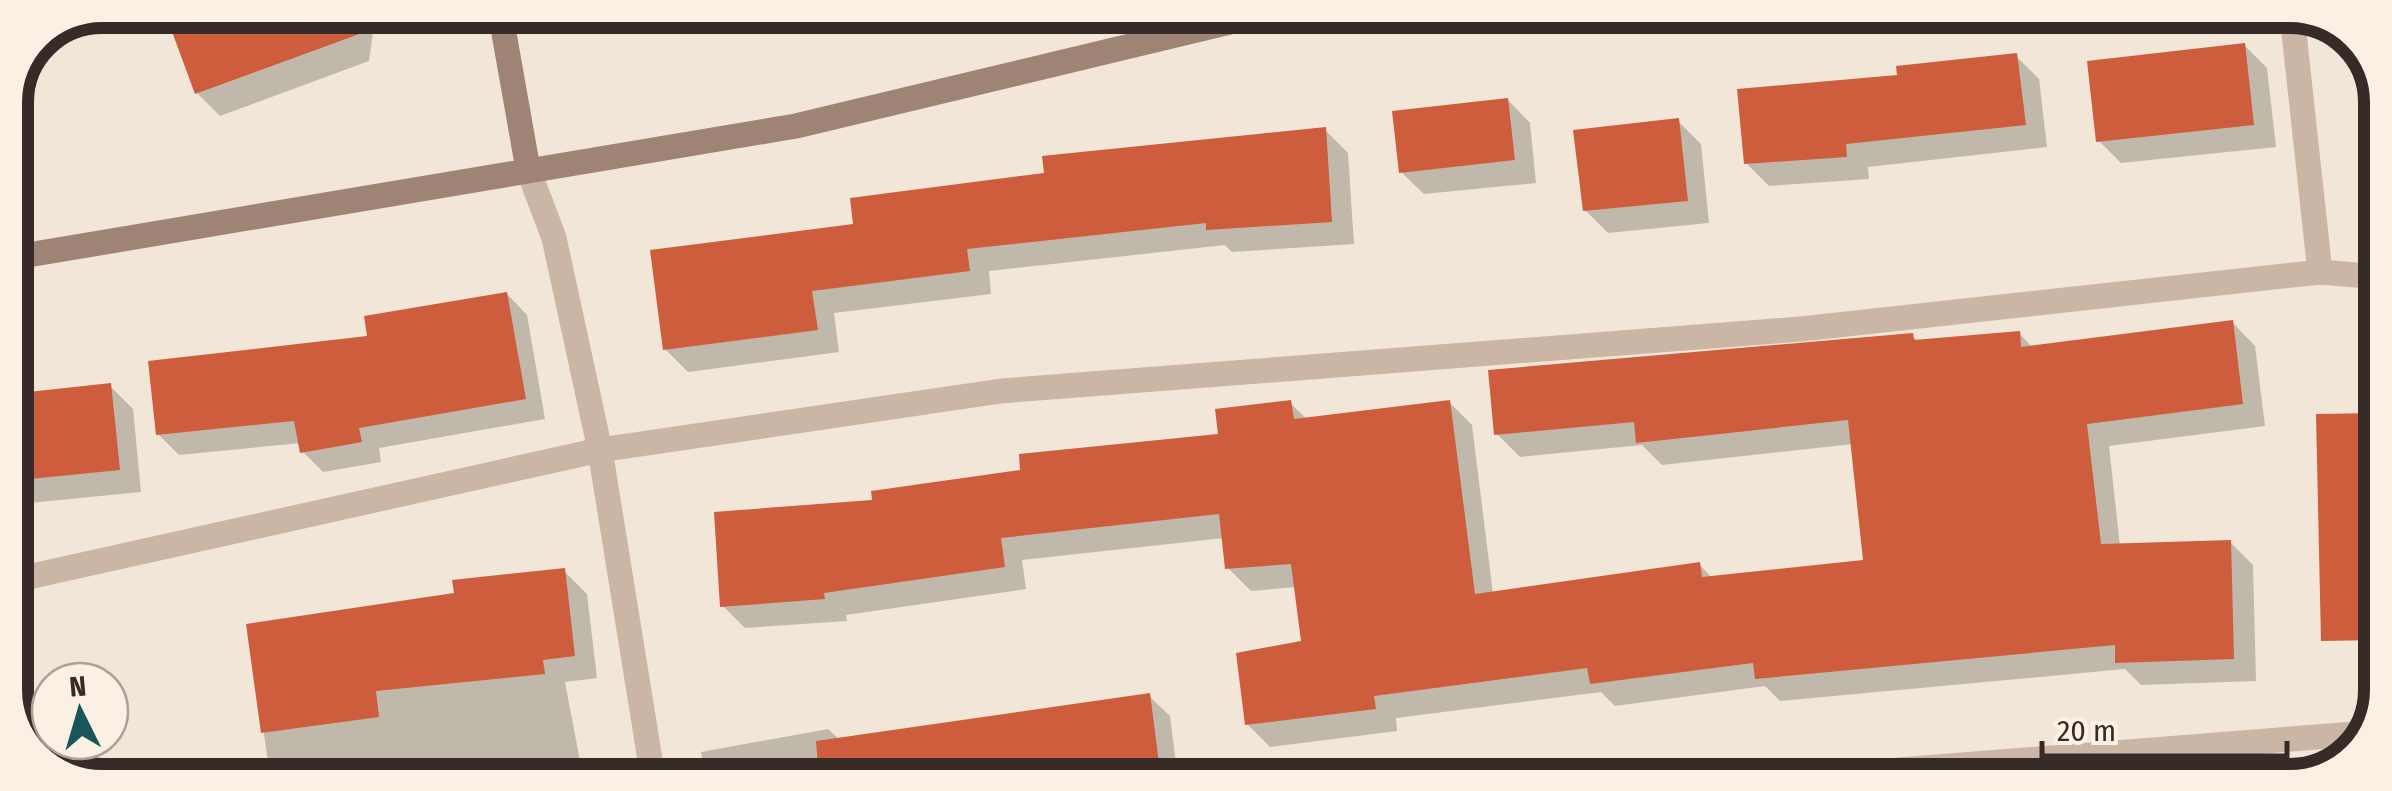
<svg xmlns="http://www.w3.org/2000/svg" width="2392" height="791" font-family="'Fira Sans Condensed',sans-serif">
	<style>
		.shadow { fill: #0003 }
		.building { fill: #cd5d3c }
		.lines { fill: none; stroke-linecap: round; stroke-linejoin: round }
		.street { stroke: #cbb5a4; stroke-width: 25 }
		.secondary { stroke: #9f8375; stroke-width: 25 }
		.rim { fill: none; stroke: #362b26; stroke-width: 12 }
	</style>
	<rect width="100%" height="100%" fill="#f2e6d8"/>
	<g class="shadow">
		<polygon points="166,10 376,11 369,61 220,116 197,93"/>
		<polygon points="2244,45 2267,68 2276,147 2121,163 2098,140"/>
		<polygon points="2016,56 2039,79 2047,147 1868,167 1869,179 1769,186 1746,163 1900,77"/>
		<polygon points="1508,100 1530,123 1536,183 1424,194 1401,172"/>
		<polygon points="1678,121 1701,144 1709,223 1608,233 1585,210"/>
		<polygon points="1325,130 1348,153 1354,244 1232,252 1225,245 989,271 991,294 834,313 839,352 688,372 665,349 856,226 1047,175"/>
		<polygon points="507,294 527,315 545,419 379,448 381,462 323,472 302,451 301,443 179,455 158,434 370,339"/>
		<polygon points="2233,323 2255,346 2265,426 2109,446 2120,546 2230,542 2253,565 2256,681 2141,685 2125,669 1780,701 1765,686 1615,706 1601,692 1396,718 1397,731 1270,747 1247,724 1304,643 1297,587 1251,591 1228,568 1224,538 1022,560 1026,589 846,615 847,621 745,628 722,605 875,502 1221,436 1290,403 1308,420 1449,402 1472,425 1493,594 1699,564 1713,579 1865,562 1853,444 1662,465 1642,445 1520,457 1497,434 1912,336 1919,342 2019,333 2033,348"/>
		<polygon points="110,386 133,409 141,492 19,504 10,496 10,397"/>
		<polygon points="564,571 587,594 597,678 565,682 583,777 270,777 249,626 456,596"/>
		<polygon points="10,680 25,695 30,746 10,696"/>
		<polygon points="1149,696 1170,716 1178,779 706,778 701,752 828,729 840,740"/>
	</g>
	<g class="building">
		<polygon points="164,10 402,11 403,18 195,94"/>
		<polygon points="2245,43 2254,125 2096,142 2087,61"/>
		<polygon points="2017,53 2026,125 1846,144 1847,157 1744,164 1737,89 1897,75 1896,66"/>
		<polygon points="1508,98 1515,160 1399,173 1392,111"/>
		<polygon points="1679,118 1688,201 1583,211 1573,130"/>
		<polygon points="1326,127 1332,222 1206,230 1206,223 967,249 970,271 812,291 818,330 663,350 650,250 853,224 850,198 1044,173 1042,156"/>
		<polygon points="507,292 526,399 359,428 362,442 300,453 294,421 156,435 148,361 367,336 364,316"/>
		<polygon points="2233,320 2243,404 2087,424 2101,544 2231,540 2234,659 2115,663 2115,645 1755,679 1753,663 1590,684 1587,668 1374,696 1376,709 1245,725 1236,653 1301,641 1291,564 1225,569 1219,514 1001,538 1005,567 824,593 825,599 720,607 714,512 872,500 871,491 1020,470 1019,454 1218,434 1215,409 1291,400 1294,419 1450,400 1475,594 1700,562 1702,577 1863,560 1848,420 1636,443 1634,422 1494,435 1488,370 1913,333 1914,340 2020,331 2021,347"/>
		<polygon points="111,383 120,470 10,481 10,394"/>
		<polygon points="2380,413 2378,640 2321,641 2316,414"/>
		<polygon points="565,568 575,656 543,660 545,674 376,691 379,717 261,733 246,624 454,593 452,580"/>
		<polygon points="1150,693 1161,779 819,778 816,741"/>
	</g>
	<g class="lines">
		<g class="street">
			<polyline points="2292,15 2320,272"/>
			<polyline points="528,169 554,238 600,450 653,778"/>
			<polyline points="10,581 600,450 1001,391 1801,329 2320,272 2380,277"/>
			<polyline points="1772,780 2367,733"/>
		</g>
		<g class="secondary">
			<polyline points="500,11 528,169"/>
			<polyline points="10,258 796,126 1272,12"/>
		</g>
	</g>
	<path d="M0 0H2392V791H0ZM102 28H2290A74 74 0 0 1 2364 102V690A74 74 0 0 1 2290 764H102A74 74 0 0 1 28 690V102A74 74 0 0 1 102 28Z" fill="#faf0e4" fill-rule="evenodd"/>
	<path class="rim" d="M102 28H2290A74 74 0 0 1 2364 102V690A74 74 0 0 1 2290 764H102A74 74 0 0 1 28 690V102A74 74 0 0 1 102 28Z"/>
	<g transform="translate(80 711) rotate(355)"><circle r="48" fill="#faf0e4" stroke="#aca198" stroke-width="2.5"/>
	<path d="M0-8L18 38L0 25L-18 38Z" fill="#195659"/>
	<text y="-15" font-size="28" font-weight="bold" text-anchor="middle" fill="#362b26">N</text>
	</g>
	<path d="M2042 741v15h245v-15" fill="none" stroke="#362b26" stroke-width="5"/>
	<text x="2057" y="741" font-size="30" fill="#362b26" stroke="#faf0e4" stroke-width="8" paint-order="stroke">20 m</text>
</svg>
